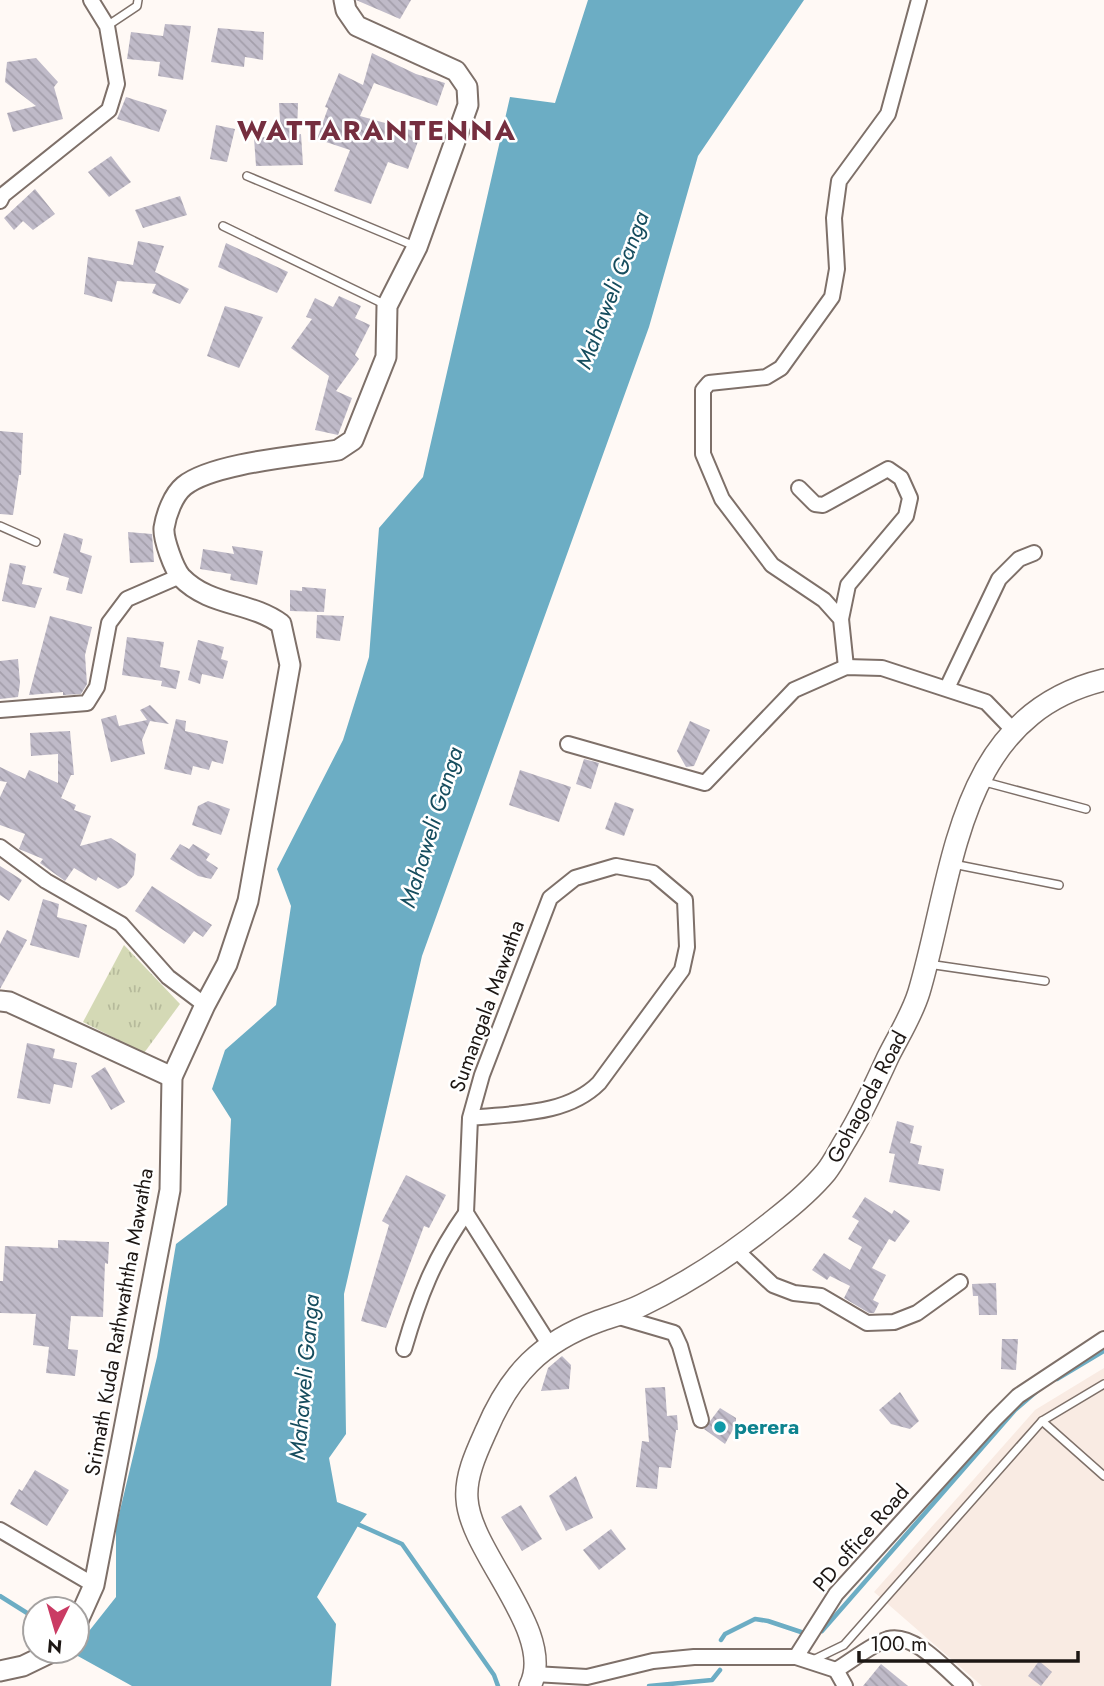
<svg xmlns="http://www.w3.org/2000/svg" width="1104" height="1686" font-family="Jost,sans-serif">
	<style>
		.built { fill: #f9ebe3 }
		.park { fill: url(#park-tufts) }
		.water { fill: #6cadc4 }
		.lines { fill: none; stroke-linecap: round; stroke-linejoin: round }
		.stream { stroke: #6cadc4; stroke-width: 4.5 }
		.building { fill: url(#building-back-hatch) }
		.lane-casing { stroke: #7e7069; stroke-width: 10 }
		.street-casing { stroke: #7e7069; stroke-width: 18 }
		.secondary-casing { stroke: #7e7069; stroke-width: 23 }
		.primary-casing { stroke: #7e7069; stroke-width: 24 }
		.lane { stroke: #fff; stroke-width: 7 }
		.street { stroke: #fff; stroke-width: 14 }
		.secondary { stroke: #fff; stroke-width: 19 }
		.primary { stroke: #fff; stroke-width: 21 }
		.culture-dot { fill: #0f9aa8; stroke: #fff; stroke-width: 2.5 }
		.labels { text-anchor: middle; stroke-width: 5; stroke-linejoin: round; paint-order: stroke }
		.street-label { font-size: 21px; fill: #1d1714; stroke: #fff }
		.culture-label { font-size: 21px; font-weight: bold; fill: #0d838f; stroke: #fff; text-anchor: start }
		.water-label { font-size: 23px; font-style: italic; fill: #164d5e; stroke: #fff }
		.district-label { font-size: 28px; font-weight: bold; letter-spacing: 2px; fill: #752e3f; stroke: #fff }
	</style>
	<defs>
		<pattern id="park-tufts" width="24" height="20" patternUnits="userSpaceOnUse" patternTransform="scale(1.75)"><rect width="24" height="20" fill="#d4d9b5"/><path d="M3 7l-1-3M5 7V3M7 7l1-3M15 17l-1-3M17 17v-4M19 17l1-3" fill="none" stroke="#b6ba9b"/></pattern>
		<pattern id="building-back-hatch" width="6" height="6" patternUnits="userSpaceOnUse" patternTransform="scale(1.75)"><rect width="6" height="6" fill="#bfbac8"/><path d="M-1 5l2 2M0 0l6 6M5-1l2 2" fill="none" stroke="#a49fab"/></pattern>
	</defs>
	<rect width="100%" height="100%" fill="#fff9f5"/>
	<polygon class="built" points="1104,1368 1104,1686 982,1686 874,1592 1035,1410"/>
	<polygon class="park" points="124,945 180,1004 144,1053 83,1022"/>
	<polygon class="water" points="588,0 804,0 698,156 649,327 422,956 344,1294 346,1434 329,1458 337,1502 367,1514 359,1524 317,1597 336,1624 331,1686 132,1686 76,1655 78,1645 116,1597 116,1527 157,1357 176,1244 227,1205 231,1119 212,1089 225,1050 276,1005 291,906 277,869 343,740 369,657 379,528 423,477 510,97 555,103"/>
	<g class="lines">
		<g class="stream">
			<polyline points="1057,1379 1104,1351"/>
			<polyline points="355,1523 402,1544 494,1675 498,1686"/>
			<polyline points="0,1596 35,1618"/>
			<polyline points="822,1631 1015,1410 1037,1391"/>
			<polyline points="721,1640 725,1634 755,1619 768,1621 801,1632"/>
			<polyline points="649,1686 712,1680 720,1670"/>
		</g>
	</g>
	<g class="building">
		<polygon points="356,0 411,0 400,19"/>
		<polygon points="165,24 191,26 183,80 158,76 160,62 127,59 131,32 163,36"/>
		<polygon points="218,28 264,32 263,60 245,57 244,67 211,62"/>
		<polygon points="372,53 416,74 445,83 437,106 374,83 360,116 421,133 408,169 388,162 371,204 334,191 350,150 317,139 328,108 325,107 339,73 363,85"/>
		<polygon points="36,58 58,82 54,87 63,119 13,132 7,113 36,106 5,82 7,62"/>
		<polygon points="126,97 167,110 159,132 117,119"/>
		<polygon points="279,103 298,103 297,135 301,134 303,165 256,166 254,138 281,136"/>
		<polygon points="216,125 235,129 227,162 210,159"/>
		<polygon points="111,156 131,182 109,197 88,172"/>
		<polygon points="35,189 55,214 33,230 23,221 14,230 4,218"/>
		<polygon points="180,196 187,215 143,228 135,210"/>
		<polygon points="138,241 164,246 155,272 189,289 180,304 152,293 156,284 117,281 112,302 84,294 88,257 133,265"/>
		<polygon points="226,243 288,272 277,293 218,267"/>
		<polygon points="339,296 361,306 355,318 370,325 355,355 359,359 336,391 352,398 338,435 315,430 329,376 291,348 312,319 306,317 315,298 333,307"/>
		<polygon points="225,306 263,317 239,368 207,356"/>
		<polygon points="0,431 23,433 21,475 19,475 13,515 0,514"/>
		<polygon points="128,532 152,534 154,562 130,563"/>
		<polygon points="64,533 83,539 80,552 92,556 82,594 66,590 69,578 53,573"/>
		<polygon points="232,546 263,551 257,585 230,580 231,574 200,569 203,549 234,554"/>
		<polygon points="10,563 26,566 22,584 42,588 35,608 2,601"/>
		<polygon points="302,587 326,589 324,612 290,611 290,590 302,591"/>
		<polygon points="317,615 344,616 340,641 316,638"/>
		<polygon points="50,616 92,627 85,655 87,684 81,694 63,695 63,692 29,695"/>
		<polygon points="127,637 164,642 160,667 180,671 176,689 161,686 162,681 122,675"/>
		<polygon points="198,640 224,647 221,659 228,661 223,679 202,674 200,684 188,680"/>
		<polygon points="18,659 20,683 18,697 0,699 0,661"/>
		<polygon points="150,705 169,724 150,721 142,740 145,754 111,762 101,719 116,715 119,726 147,720 140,710"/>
		<polygon points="176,719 186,721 185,731 228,741 223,764 212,761 209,770 193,766 191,775 164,769"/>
		<polygon points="690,721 710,730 694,766 686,767 677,751"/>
		<polygon points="70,731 74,775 71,775 61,798 76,805 74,810 91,816 80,846 111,838 136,854 134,875 126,885 118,889 98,877 96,881 74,868 65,881 40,863 43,859 19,849 25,834 0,825 0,797 7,782 0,781 0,767 25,779 29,770 58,783 58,754 31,756 30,733"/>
		<polygon points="584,759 599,763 591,789 576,784"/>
		<polygon points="520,770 571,787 559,822 509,805"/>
		<polygon points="208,801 230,809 221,835 192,825 198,806"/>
		<polygon points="615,802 634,809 624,836 605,829"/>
		<polygon points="180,844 189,849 193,844 210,854 206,860 218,868 211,879 198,876 170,859"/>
		<polygon points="0,866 22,880 9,901 0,895"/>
		<polygon points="152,886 212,925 203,937 194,931 184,944 135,911"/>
		<polygon points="43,899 59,904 57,917 87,925 79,958 30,945"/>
		<polygon points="7,930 27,940 0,989 0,944"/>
		<polygon points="27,1043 55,1049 53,1058 77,1063 72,1088 54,1084 50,1104 17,1098"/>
		<polygon points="105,1067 125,1102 111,1110 91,1076"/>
		<polygon points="897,1121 914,1126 910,1143 922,1146 918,1164 944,1169 940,1191 889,1182 895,1154 889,1153"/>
		<polygon points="406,1175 446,1195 429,1228 424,1226 386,1328 361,1321 389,1225 382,1221"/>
		<polygon points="865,1197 892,1214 894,1210 910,1221 895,1242 889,1239 872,1268 886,1275 873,1300 879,1303 874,1313 869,1313 844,1298 850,1286 830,1276 827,1280 812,1270 824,1253 850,1270 862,1247 848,1239 859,1221 852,1217"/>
		<polygon points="58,1240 109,1242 108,1264 105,1263 103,1317 71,1316 68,1349 78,1350 75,1376 46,1373 49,1347 33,1345 36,1314 0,1313 0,1281 3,1281 5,1246 58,1248"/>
		<polygon points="996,1283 997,1315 979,1315 978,1296 973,1296 972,1284"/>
		<polygon points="1002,1339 1018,1339 1016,1370 1001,1369"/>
		<polygon points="562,1356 571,1365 569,1389 541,1391 548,1368"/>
		<polygon points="665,1387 667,1416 677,1415 678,1430 676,1430 671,1468 659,1467 657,1489 636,1487 642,1441 649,1442 645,1388"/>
		<polygon points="900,1392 919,1421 910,1429 891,1424 879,1410"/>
		<polygon points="720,1408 736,1418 736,1424 725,1444 704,1429"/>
		<polygon points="35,1470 69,1490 47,1526 10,1504 19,1489 22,1491"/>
		<polygon points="576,1476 593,1518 566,1531 549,1496"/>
		<polygon points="521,1505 542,1539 522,1551 501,1517"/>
		<polygon points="611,1529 626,1549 599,1570 583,1550"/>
		<polygon points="1039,1661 1052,1672 1041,1686 1028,1676"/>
		<polygon points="881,1664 908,1686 863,1686"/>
	</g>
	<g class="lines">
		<defs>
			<g id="lane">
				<polyline points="107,26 137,6 138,0"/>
				<polyline points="247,176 417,247"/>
				<polyline points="223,226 386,305"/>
				<polyline points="0,526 36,542"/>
				<polyline points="985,782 1086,809"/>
				<polyline points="953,864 1059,885"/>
				<polyline points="928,964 1045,981"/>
				<polyline points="1042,1421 1104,1476"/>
				<polyline points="811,1661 844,1645 1042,1421 1104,1384"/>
			</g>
			<g id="street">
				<polyline points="0,201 3,195 109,110 117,84 107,26 91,0"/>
				<polyline points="799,488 815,504 823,505 888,469 901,478 910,498 906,516 848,585 841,619"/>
				<polyline points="846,667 841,619 824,600 772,565 722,499 703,454 703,390 709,383 766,377 781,368 832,297 837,269 834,218 839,181 888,114 919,0"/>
				<polyline points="947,688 999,579 1019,559 1034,553"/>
				<polyline points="0,710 87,703 97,687 109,623 127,599 180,576"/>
				<polyline points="568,744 705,783 794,690 846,667 882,668 986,702 1013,730"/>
				<polyline points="0,847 46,881 121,924 168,977 205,1005"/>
				<path d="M470 1118C513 1113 566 1116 599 1083L682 970 687 947 685 900 653 873 616 866 575 878 550 898 482 1075 470 1118 466 1213 549 1344"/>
				<polyline points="737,1251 773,1285 794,1293 821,1296 867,1323 894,1322 917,1313 960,1282"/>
				<polyline points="616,1316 674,1333 680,1346 701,1420"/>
				<path d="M404 1349C419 1297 434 1258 466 1213"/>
				<polyline points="0,1530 94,1585"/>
				<path d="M796 1657 836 1670C850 1662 872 1644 888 1639 914 1632 946 1670 965 1686"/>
				<polyline points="836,1670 845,1686"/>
				<polyline points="534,1674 587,1677 653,1661 694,1657 796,1657 836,1594 994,1420 1018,1396 1104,1339"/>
			</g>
			<g id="secondary">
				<polyline points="0,1001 9,1002 172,1077"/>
				<path d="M77 1623 94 1585 170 1190 172 1077 205 1005 227 964 248 901 290 665 281 624C250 601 210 607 181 577 174 569 163 539 164 528 166 515 173 495 184 486 212 463 300 456 338 450L353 440 386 357 387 306 417 247 468 105 467 87 456 71 357 26 346 10 344 0"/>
				<polyline points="0,1671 23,1666 54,1651"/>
			</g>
			<path id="primary" d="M530 1686C557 1633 470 1553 467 1499 465 1476 477 1451 486 1431 510 1374 541 1342 599 1321 613 1316 628 1312 642 1305 690 1282 732 1254 774 1220 792 1206 811 1190 826 1172 834 1162 840 1149 847 1138 863 1112 875 1085 888 1057 899 1035 912 1015 919 992 955 871 956 716 1104 680"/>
		</defs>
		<use href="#lane" class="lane-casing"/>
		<use href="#street" class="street-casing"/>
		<use href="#secondary" class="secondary-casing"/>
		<use href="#primary" class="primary-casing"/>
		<use href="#lane" class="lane"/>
		<use href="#street" class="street"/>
		<use href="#secondary" class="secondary"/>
		<use href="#primary" class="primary"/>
	</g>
	<circle class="culture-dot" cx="720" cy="1427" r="7"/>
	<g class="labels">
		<g class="street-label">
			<text transform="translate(487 1006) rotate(-70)" y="7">Sumangala Mawatha</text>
			<text transform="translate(867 1097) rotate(-62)" y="7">Gohagoda Road</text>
			<text transform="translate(119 1322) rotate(-80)" y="7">Srimath Kuda Rathwaththa Mawatha</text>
			<text transform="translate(861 1538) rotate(-49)" y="7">PD office Road</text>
		</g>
		<g class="culture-label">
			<text x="734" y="1434">perera</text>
		</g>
		<g class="water-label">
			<text transform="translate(612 290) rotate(-69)" y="8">Mahaweli Ganga</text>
			<text transform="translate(431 827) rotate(-73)" y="8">Mahaweli Ganga</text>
			<text transform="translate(304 1377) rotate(-85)" y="8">Mahaweli Ganga</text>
		</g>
		<g class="district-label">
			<text x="377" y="140">WATTARANTENNA</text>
		</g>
	</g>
	<g transform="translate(56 1630) rotate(185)"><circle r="33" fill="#ffffff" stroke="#a5a2a1" stroke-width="2"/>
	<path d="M0-5L12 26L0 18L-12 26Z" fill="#ca3b64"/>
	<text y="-10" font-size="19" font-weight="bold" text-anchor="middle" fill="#1d1714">N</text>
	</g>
	<path d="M859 1651v10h219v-10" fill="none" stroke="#1d1714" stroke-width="3.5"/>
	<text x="870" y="1651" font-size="21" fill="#1d1714" stroke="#ffffff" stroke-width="5" paint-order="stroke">100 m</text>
</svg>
